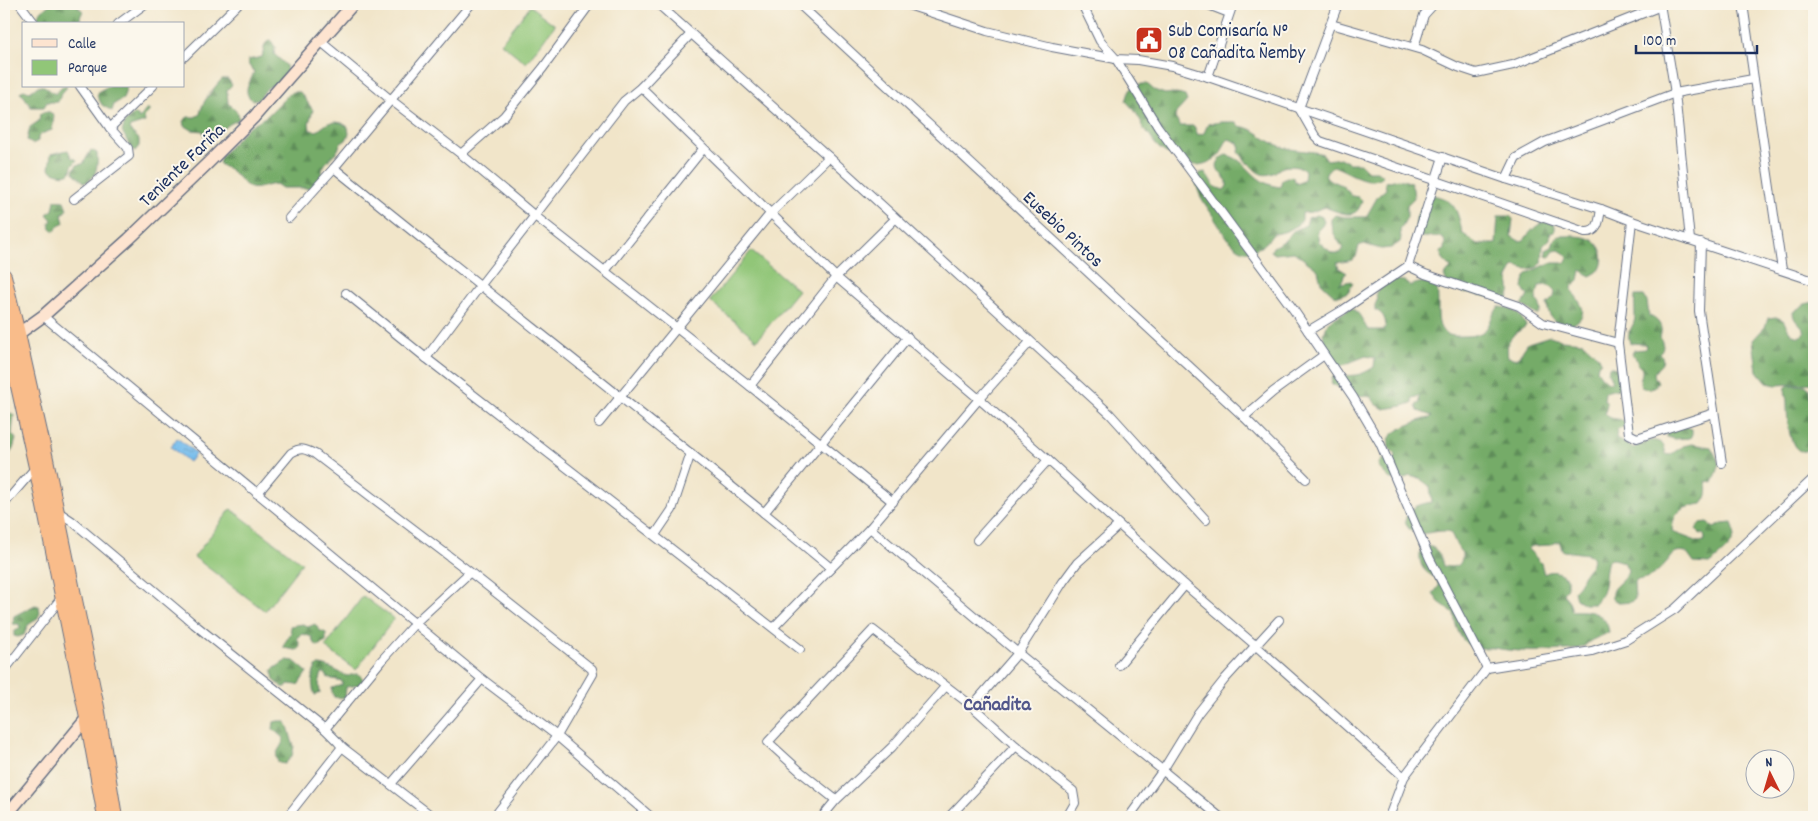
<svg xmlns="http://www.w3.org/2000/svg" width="1818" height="821" font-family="Dekko,sans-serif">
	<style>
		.green { fill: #91c678; stroke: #567a6b }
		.forest { fill: url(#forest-firs); stroke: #486d63 }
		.water { fill: url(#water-ripples); stroke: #4876a5 }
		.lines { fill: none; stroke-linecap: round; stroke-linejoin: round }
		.street-casing { stroke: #666f83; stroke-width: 10 }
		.secondary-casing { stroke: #666f83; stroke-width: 14 }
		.highway-casing { stroke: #666f83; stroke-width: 16 }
		.street { stroke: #fff; stroke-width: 8 }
		.secondary { stroke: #fde4d0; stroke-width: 11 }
		.highway { stroke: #f9bc8a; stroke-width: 14 }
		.labels { text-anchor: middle; stroke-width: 4; stroke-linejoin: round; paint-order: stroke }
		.poi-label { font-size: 19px; fill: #1b2f5e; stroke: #fbf7ec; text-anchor: start }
		.street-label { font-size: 19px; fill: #1b2f5e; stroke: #fbf7ec }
		.neighbourhood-label { font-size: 20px; font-weight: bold; fill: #52568b; stroke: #fbf7ec }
	</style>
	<defs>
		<pattern id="forest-firs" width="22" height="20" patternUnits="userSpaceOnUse" patternTransform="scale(1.25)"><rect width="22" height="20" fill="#74ab68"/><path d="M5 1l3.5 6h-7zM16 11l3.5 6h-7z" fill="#5e8c59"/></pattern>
		<pattern id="water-ripples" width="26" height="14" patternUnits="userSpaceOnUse" patternTransform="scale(1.25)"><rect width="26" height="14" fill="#74bcec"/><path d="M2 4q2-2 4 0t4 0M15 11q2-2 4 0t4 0" fill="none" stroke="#5e99c2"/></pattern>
	</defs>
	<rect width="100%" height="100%" fill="#fbf7ec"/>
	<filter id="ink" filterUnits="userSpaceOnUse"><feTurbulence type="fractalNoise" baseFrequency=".02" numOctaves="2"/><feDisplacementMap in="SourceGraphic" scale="10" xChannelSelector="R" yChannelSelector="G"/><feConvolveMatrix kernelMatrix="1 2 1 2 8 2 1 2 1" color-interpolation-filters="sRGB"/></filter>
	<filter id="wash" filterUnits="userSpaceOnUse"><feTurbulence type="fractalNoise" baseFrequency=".0096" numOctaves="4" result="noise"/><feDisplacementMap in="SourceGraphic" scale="20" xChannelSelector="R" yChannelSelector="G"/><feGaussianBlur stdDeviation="1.12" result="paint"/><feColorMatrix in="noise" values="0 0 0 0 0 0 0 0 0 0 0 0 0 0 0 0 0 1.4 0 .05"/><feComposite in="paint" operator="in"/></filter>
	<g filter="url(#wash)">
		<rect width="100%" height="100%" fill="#f1e5c9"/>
		<g class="green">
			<polygon points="530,6 555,25 526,63 501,43"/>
			<polygon points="751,251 798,290 757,340 710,301"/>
			<polygon points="231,509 302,563 265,611 194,557"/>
			<polygon points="363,596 394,619 356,670 325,647"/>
		</g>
		<g class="forest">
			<polygon points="50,4 80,4 78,7 83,11 80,17 81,24 62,22 61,24 36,24 39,13"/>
			<path d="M270 39 275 47 274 54 286 65 287 72 279 82 267 88 259 99 252 100C241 91 251 83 254 71L249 66 248 60 262 57 265 44Z"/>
			<path d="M222 79H228L232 85 227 90 228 103 238 113 239 119C235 122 230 123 227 126 219 132 218 139 205 138L203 131 192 130 184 125 183 121 188 117H195L200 114C202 101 214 88 222 79Z"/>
			<path d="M1142 84H1147L1154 90 1165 94 1174 93 1185 96 1187 101 1176 113 1175 118 1180 126H1194L1198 135 1204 133 1208 124 1221 122H1236L1239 126C1259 129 1262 140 1280 146 1292 151 1306 150 1319 153L1323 154 1327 160 1340 158 1349 163H1360L1368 171H1377L1383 176C1368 188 1347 170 1333 166L1327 171 1325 176 1330 180 1342 185 1352 196 1358 197 1362 200C1357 223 1340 212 1324 207L1312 212 1302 213V220C1295 229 1284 233 1273 234 1268 241 1264 246 1256 249 1252 250 1248 252 1245 251 1233 249 1222 230 1216 221 1208 206 1194 194 1197 176L1200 173 1205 172 1215 187 1224 190 1227 186V181C1219 171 1210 165 1226 155 1250 160 1250 183 1280 187L1282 180 1292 176 1297 184 1304 180 1305 171 1303 168C1297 167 1290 165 1283 167 1279 168 1276 172 1273 173 1262 178 1255 171 1249 163L1248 164 1239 152 1240 148 1238 143 1229 139C1222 144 1224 153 1216 158 1200 169 1187 166 1172 156 1161 150 1155 147 1150 135 1145 132 1143 129 1141 123H1142L1135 111 1126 101 1130 89Z"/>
			<polygon points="38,86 44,86 55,94 62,86 67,87 61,94 58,102 47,102 44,107 31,107 24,96 20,93 21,91 24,90 30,92"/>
			<polygon points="109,86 127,86 123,99 114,104 112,111 102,105 97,96 99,91"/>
			<path d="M292 92H300L313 110 309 123 310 130 317 131 328 123 336 122 342 123 348 127 349 134 346 140 340 144 338 150 325 164 322 170 323 177 317 188H282L276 184C251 188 254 195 235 174 230 168 224 168 219 163L221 156 248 127 267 116 287 96Z"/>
			<path d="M149 109V112L144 117 145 122 130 127 129 130 139 139V146L135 151 133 150C127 145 127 138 122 132L125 122 134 114 137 115 139 119 146 110Z"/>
			<polygon points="45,112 50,112 54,116 52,130 41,134 38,137 38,141 32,144 27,140 30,127 39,121 40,114"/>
			<path d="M68 150 71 157 77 160 72 166 70 173C64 177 54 173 49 169L51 154Z"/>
			<path d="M91 150 97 153C98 165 97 178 85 183L74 173 73 170 77 165 83 164Z"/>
			<path d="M1398 179 1410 182 1413 189 1414 198 1407 205V217L1400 230 1401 238 1400 242 1391 248 1381 249 1363 244 1359 246 1356 257 1353 260 1337 263 1339 268 1347 273 1345 274 1341 283 1338 284 1351 281 1353 283 1348 292 1339 296 1334 295 1321 283 1318 270 1294 252 1275 254 1271 251 1273 247 1286 240 1293 231 1306 225 1308 218 1317 215 1322 217 1324 222 1322 226 1317 231 1319 242 1332 253H1341L1343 248C1337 239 1330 230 1331 219L1335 215 1345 217H1366L1378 196 1386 189 1385 182Z"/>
			<path d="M1432 195C1455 199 1458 211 1462 233L1477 244H1496L1498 216H1510L1513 219 1511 236 1519 241 1524 240C1532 230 1541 217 1555 225V232L1550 233V239L1543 246 1542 263C1534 272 1525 269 1515 266L1513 268 1507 280H1509C1510 287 1512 293 1507 299L1465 293 1448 285 1444 276 1451 268 1444 261 1440 252 1444 250 1445 241C1438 233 1431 238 1423 237 1418 237 1417 233 1416 229 1413 213 1423 207 1432 195Z"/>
			<polygon points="55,200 64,201 67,209 62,215 64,223 57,227 56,230 54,231 51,229 49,224 52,220 47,214 53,210"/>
			<path d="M1559 236C1567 236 1582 235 1590 239 1601 243 1606 259 1600 269 1598 272 1594 274 1590 276L1581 270 1579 280 1572 287V290C1575 296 1580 301 1582 307 1588 326 1550 337 1547 304L1554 297 1555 292 1548 285 1539 286 1536 300C1540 303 1541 306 1540 312L1537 315 1522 305 1528 296 1523 288 1525 277 1528 273 1550 263H1564L1568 259 1567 255 1559 250 1554 251 1549 258 1546 255V250L1552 247 1555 238Z"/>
			<path d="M1394 280 1404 281 1411 286C1420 281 1429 281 1437 289 1441 311 1429 339 1463 336 1471 336 1480 335 1485 330 1492 323 1491 313 1499 307 1512 307 1521 314 1526 326 1512 336 1505 339 1508 357L1517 359 1528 343 1550 336 1562 340 1583 342 1599 357 1601 362 1598 365 1597 370 1602 377 1608 382 1612 381 1608 372 1609 367H1614L1619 370 1624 387 1605 392 1604 400 1607 403 1605 413C1609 420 1615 418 1622 420L1625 424 1623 428 1617 430 1616 439 1633 448C1644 444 1654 435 1664 446L1666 454 1670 455 1683 446 1692 444 1711 447 1720 464 1713 483 1706 481C1709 490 1708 497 1702 504 1684 507 1673 509 1672 532L1699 542 1704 541 1705 539 1704 534H1700L1696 530 1699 524 1707 523 1714 528 1722 524 1732 523C1740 542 1726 549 1713 562L1709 564 1694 563 1686 552C1672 549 1672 557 1664 565 1656 574 1648 579 1636 580L1634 583 1635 599 1631 602 1621 603 1612 599C1610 587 1618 586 1624 578 1626 576 1627 573 1628 570L1624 562 1613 559 1608 560C1603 577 1608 590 1594 604H1584L1576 599 1574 590C1583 582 1580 579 1586 571 1590 566 1594 564 1592 556L1588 554 1563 551 1559 541 1550 545 1532 546 1528 549 1541 563 1544 574C1553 569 1559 572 1567 578V587L1563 594 1569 601 1572 611C1590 610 1606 612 1609 632 1603 636 1598 637 1592 640 1588 642 1586 646 1582 647 1577 650 1569 650 1563 650 1540 652 1517 652 1494 648 1486 647 1479 650 1471 646 1459 640 1455 625 1454 613L1439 602 1433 594 1439 586 1435 577C1421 571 1418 562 1421 547 1435 543 1441 554 1443 566 1455 568 1463 567 1462 553 1455 545 1455 540 1450 532 1436 527 1412 544 1405 521 1408 507 1420 504 1432 502L1430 487C1424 481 1418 477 1409 476L1405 479H1390L1380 469 1378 465 1382 459C1387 462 1390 462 1395 459L1396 455 1389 448C1389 446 1388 443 1389 440 1391 430 1421 419 1430 418L1432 416 1418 411 1416 405 1420 403 1419 396 1412 398V403L1403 406 1384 409 1376 404 1371 397 1350 394 1331 383 1332 378 1335 375C1352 376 1359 377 1374 367L1375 358 1366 356 1338 367C1326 357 1325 348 1323 333L1325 331 1328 322 1351 308C1361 313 1362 321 1368 330H1383L1386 326C1385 318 1383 313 1375 310V305L1377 301 1376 292 1384 283Z"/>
			<path d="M1635 296H1644L1647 301 1649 316C1658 319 1664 327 1660 337 1663 344 1665 348 1659 354L1662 356C1665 365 1658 366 1654 373L1655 378 1658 381 1655 387C1649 389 1646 389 1641 387 1638 380 1643 376 1642 369L1637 364 1638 362 1632 354 1634 350 1645 349 1646 346 1644 344 1630 343C1625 330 1635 328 1635 316 1635 310 1634 303 1635 296Z"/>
			<path d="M1814 302V383L1776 385 1767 383 1757 371 1753 340 1765 327 1768 318 1776 317 1783 320C1789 329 1790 338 1802 336L1805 332C1801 324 1793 322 1793 312L1805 304Z"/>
			<path d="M1790 385H1805L1809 388 1810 397 1814 398V425C1805 431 1810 440 1809 449 1788 462 1787 414 1787 403 1787 397 1784 394 1786 387Z"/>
			<polygon points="11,413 14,415 12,434 16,439 13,449 4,463 4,416"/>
			<polygon points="1683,426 1692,429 1692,434 1690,438 1675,439 1667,437 1666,430"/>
			<polygon points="35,605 39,606 40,613 37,619 28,625 24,635 18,637 14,636 14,632 20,628 19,624 13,624 14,616"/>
			<polygon points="303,624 308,627 315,624 319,630 326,633 326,642 318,646 313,642 312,637 303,634 297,637 300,646 299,649 296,650 284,648 284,644 291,633 290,626"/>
			<polygon points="287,660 294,661 307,672 298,685 288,684 286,687 282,687 274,680 272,670"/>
			<path d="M318 665C328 665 338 672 347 676 354 675 361 670 363 681L359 685 346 687 345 698 334 697 332 692V688L342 685V681L328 678 325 673H322L319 683 320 693 315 695C311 686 311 672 318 665Z"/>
			<path d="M278 721H285C290 728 290 737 294 746L292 756 285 764 279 763C272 754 281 749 283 741V738L273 729 274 722Z"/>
		</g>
		<polygon class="water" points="177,438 196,453 189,462 171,447"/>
	</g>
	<g filter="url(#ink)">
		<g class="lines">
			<defs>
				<g id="street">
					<polyline points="20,4 35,24"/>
					<polyline points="658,4 829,157 1110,414 1206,520"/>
					<polyline points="799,4 1244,417 1306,479"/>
					<polyline points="905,4 987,31 1052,47 1116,59 1138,60 1172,66 1208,77 1506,179 1601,209 1632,221 1814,281"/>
					<polyline points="1082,4 1100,41 1116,59 1158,127 1293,309 1353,397 1380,443 1430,559 1487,668"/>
					<polyline points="1206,4 1229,13"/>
					<path d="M1338 4 1299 108 1315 136 1320 141 1585 232C1599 233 1599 220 1601 209"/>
					<polyline points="1660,4 1675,93 1690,240"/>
					<polyline points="1743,4 1782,270"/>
					<polyline points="118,24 145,4"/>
					<polyline points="1331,24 1422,50 1458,67 1476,73 1513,65 1661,6"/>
					<polyline points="320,41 391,100 461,154 535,216 750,386 893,502"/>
					<polyline points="1414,47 1424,15 1434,4"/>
					<polyline points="184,57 238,4"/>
					<polyline points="1208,77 1233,4"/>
					<polyline points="641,87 836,277 979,399 1048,460 1185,585 1255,645 1404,777"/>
					<polyline points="110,128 153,86"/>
					<polyline points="461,154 504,116 543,68 590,4"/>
					<path d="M334 168C499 302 668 432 831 568"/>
					<polyline points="1506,179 1516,158 1545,142 1675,93 1753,79"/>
					<polyline points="74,199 129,156 128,148 110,128 80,86"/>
					<polyline points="289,218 334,168 471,4"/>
					<polyline points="1632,221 1618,343 1629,434 1637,438 1714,413"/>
					<polyline points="1701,243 1699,311 1722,463"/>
					<polyline points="1408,266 1425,274 1519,306 1543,323 1618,343"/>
					<polyline points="605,271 703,149"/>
					<polyline points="346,293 426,358 800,649"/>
					<polyline points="43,316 482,679"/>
					<polyline points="1308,331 1343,310 1408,266 1443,157"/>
					<polyline points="426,358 480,286 624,101 641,87 691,34"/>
					<polyline points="750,386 836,277 895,219"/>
					<polyline points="1244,417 1273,392 1324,355"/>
					<polyline points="599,423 770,214 829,157"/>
					<path d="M257 494 291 453C301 447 305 449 315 454L466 569 592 669 593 674 557 736 494 817"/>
					<polyline points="4,504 36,467"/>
					<polyline points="57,511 72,521 194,624 325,729 338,742 342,747 433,817"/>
					<polyline points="764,513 908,337"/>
					<polyline points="870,528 1018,653 1220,817"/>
					<polyline points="655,535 672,510 691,453"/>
					<polyline points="977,540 1048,460"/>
					<polyline points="774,627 870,528 979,399 1030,342"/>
					<polyline points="1119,665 1185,585"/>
					<polyline points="4,671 62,597"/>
					<polyline points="972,706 1018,653 1063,582 1077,563 1119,525"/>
					<polyline points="325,729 381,661 416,622 469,573"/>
					<polyline points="391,784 482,679 557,736 651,817"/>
					<polyline points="836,800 802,773 768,742 873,630 972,706 1016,746 1073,791 1075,803 1067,817"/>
					<polyline points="287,817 342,747"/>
					<polyline points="822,817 836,800 892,747 945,687"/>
					<polyline points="949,817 1016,746"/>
					<polyline points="1129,817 1163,770 1198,713 1225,679 1279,620"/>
					<polyline points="1389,817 1404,777 1487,668 1592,651 1626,640 1675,609 1814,478"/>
				</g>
				<g id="secondary">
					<polyline points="18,334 43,316 129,239 209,162 254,117 353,4"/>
					<polyline points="5,817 87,718"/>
				</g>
				<g id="highway">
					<polyline points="4,276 18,334 46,459 98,712 115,817"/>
					<polyline points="4,323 36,467 87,718 105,817"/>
				</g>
			</defs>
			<use href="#street" class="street-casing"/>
			<use href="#secondary" class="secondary-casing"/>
			<use href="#highway" class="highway-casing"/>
			<use href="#street" class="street"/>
			<use href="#secondary" class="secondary"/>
			<use href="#highway" class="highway"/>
		</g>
	</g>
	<defs>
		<symbol id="civic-square" viewBox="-11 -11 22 22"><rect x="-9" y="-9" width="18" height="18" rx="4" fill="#c8321e" stroke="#fbf7ec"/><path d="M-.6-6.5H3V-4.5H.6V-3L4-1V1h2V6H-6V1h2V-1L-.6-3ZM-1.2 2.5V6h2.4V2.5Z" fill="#fff"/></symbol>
	</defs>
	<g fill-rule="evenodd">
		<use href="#civic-square" x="1133" y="24" width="32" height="32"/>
	</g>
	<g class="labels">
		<g class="poi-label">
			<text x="1168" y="36">Sub Comisaría N°<tspan x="1168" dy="22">08 Cañadita Ñemby</tspan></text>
		</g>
		<g class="street-label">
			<text transform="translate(181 164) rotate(-44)" y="7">Teniente Fariña</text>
			<text transform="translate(1064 228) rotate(43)" y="7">Eusebio Pintos</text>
		</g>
		<g class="neighbourhood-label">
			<text x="997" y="710">Cañadita</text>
		</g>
	</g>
	<rect width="1818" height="821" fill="none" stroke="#fbf7ec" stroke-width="20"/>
	<rect x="22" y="22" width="162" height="65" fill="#fbf7ec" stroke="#a1a7b3"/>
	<rect x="32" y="39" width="25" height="8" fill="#fde4d0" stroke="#a1a7b3"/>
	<text x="68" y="48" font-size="15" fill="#1b2f5e">Calle</text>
	<rect x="32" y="60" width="25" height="15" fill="#91c678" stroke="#a1a7b3"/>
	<text x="68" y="72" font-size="15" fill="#1b2f5e">Parque</text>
	<g transform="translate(1770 774) rotate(355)"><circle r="24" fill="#fbf7ec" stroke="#a1a7b3"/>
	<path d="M0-4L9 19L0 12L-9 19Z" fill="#c8321e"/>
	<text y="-8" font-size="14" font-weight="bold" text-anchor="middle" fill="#1b2f5e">N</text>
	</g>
	<path d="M1636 45v8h121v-8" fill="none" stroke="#1b2f5e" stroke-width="2.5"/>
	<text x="1643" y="45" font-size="15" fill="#1b2f5e" stroke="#fbf7ec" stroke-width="4" paint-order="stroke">100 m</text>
</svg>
